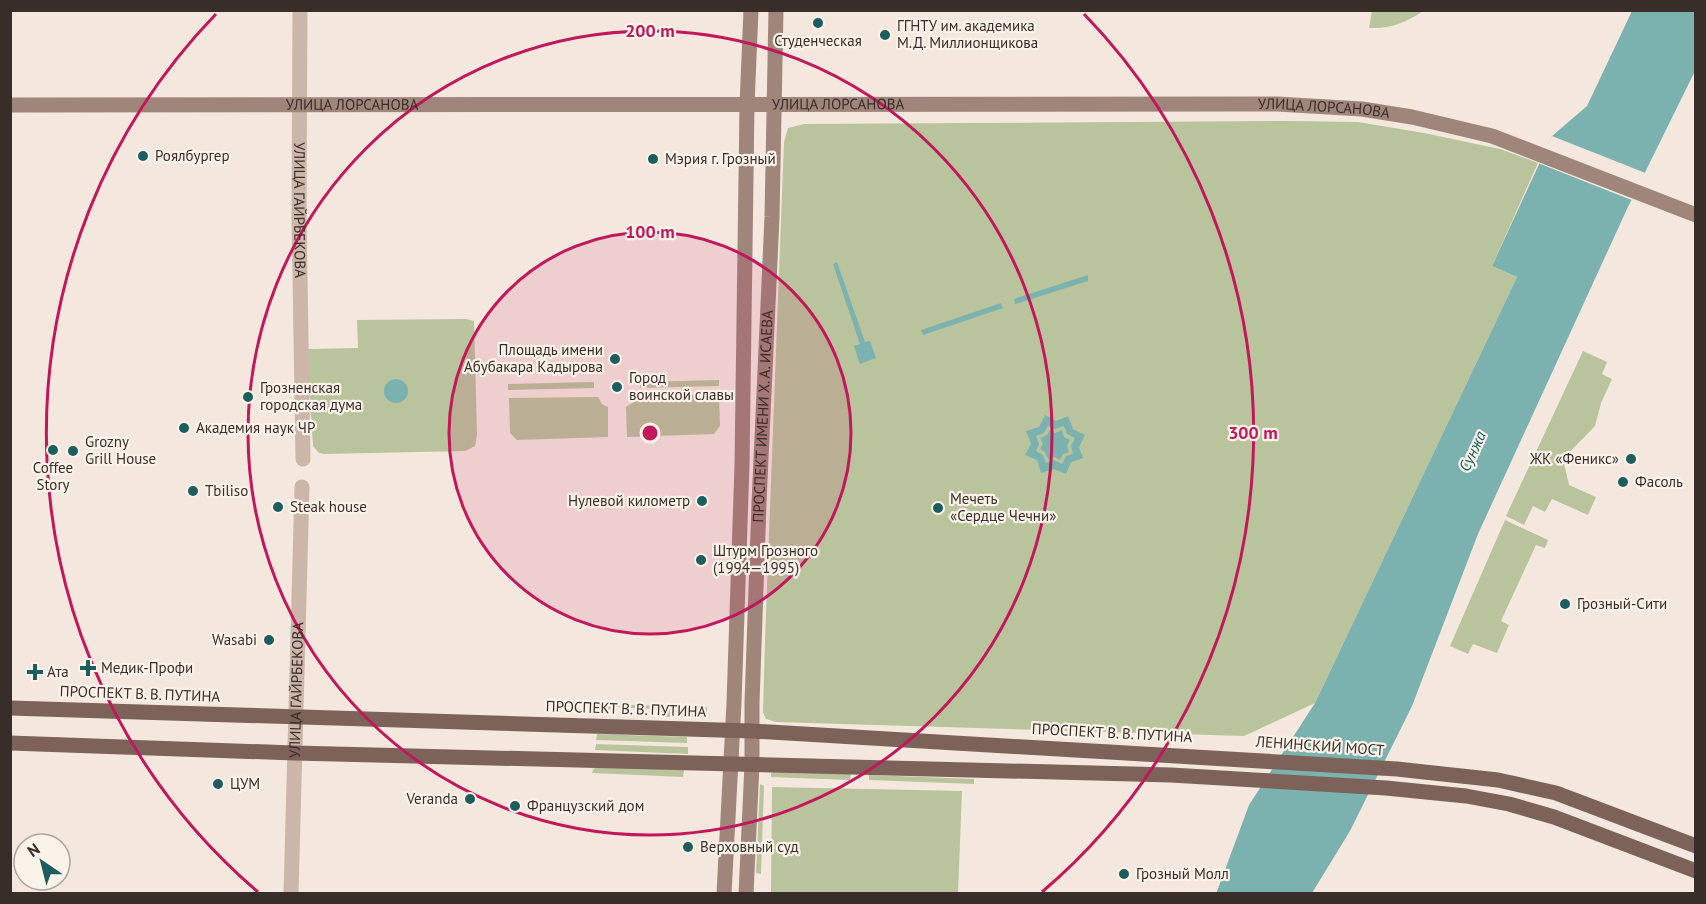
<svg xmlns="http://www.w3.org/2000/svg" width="1706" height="904" font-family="'PT Sans',sans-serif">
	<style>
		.green { fill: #b9c49d }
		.water { fill: #7bb2b0; fill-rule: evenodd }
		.pier { fill: #f4e8de }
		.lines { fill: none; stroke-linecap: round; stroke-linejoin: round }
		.tertiary { stroke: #ccb6a9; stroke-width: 15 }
		.secondary { stroke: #a0857a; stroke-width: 15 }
		.primary { stroke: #7c6259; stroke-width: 15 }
		.ring { fill: none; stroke: #c2185b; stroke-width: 3 }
		.poi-dot { fill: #1c5d5d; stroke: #fbf2ea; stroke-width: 2 }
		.labels { text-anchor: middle; stroke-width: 4.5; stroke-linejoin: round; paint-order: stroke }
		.poi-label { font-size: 15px; fill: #392d29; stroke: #fbf2ea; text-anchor: start }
		.street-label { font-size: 15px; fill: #392d29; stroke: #fbf2ea }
		.water-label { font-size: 16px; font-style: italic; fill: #1c5d5d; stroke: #fbf2ea }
		.centre { fill: #c2185b; stroke: #fbf2ea; stroke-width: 3 }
		.ring-label { font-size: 18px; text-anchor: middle; font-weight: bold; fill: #c2185b; stroke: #fbf2ea; stroke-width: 4.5; stroke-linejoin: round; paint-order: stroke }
	</style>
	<rect width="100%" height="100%" fill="#f4e8de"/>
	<g class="green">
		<path d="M1372 11V10L1423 11C1406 23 1389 29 1369 28Z"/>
		<polygon points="1289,121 1358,122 1424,133 1500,149 1538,163 1492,266 1517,277 1315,703 1244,736 776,722 766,719 763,712 765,640 784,142 788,128 804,124"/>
		<polygon points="466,319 474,321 477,435 475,446 465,451 324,454 319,453 313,446 307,349 358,348 357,320"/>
		<polygon points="1583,351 1607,362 1602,374 1612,379 1601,403 1595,426 1563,459 1569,485 1596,497 1588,515 1552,499 1545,512 1533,506 1524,525 1506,516"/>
		<polygon points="719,380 719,386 640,388 640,382"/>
		<polygon points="594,382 594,388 508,390 508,384"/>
		<polygon points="719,394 720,426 714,434 627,437 626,407 634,402 639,396"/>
		<polygon points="598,397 602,404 608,407 608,437 517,440 510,433 509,398"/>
		<polygon points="1505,520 1548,540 1545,548 1536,545 1501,621 1509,625 1497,653 1473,644 1468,654 1450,646"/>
		<polygon points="599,704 707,707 707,717 661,717 656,709 615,707 598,715"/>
		<polygon points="597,734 687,737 687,743 596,740"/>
		<polygon points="596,744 688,747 688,754 595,750"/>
		<polygon points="598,766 684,770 683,777 592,773 594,768"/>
		<polygon points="777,771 851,774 850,780 771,777 771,773"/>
		<polygon points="869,775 974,779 974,784 869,780"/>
		<polygon points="760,784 764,786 761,874 756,873"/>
		<polygon points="772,787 962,791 958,893 771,893"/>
	</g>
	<g class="water">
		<polygon points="1632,11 1695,11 1695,71 1627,209 1478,534 1412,706 1350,831 1312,893 1216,894 1249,805 1315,703 1517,277 1492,266 1552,136 1587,106"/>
		<polygon points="837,262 865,342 870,341 876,358 860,364 854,346 860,344 833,264"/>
		<polygon points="1088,275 1088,281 1015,304 1014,299"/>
		<polygon points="1001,303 1003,308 923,335 921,330"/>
		<circle cx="396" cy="391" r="12"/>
		<path d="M1045 415 1056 421 1068 416 1073 429 1085 435 1079 447 1083 458 1071 462 1066 474 1054 469 1041 473 1037 460 1025 455 1031 444 1026 431 1039 427ZM1048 426 1055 429 1064 426 1067 434 1075 438 1071 446 1073 454 1066 456 1062 464 1054 460 1046 463 1043 455 1036 451 1039 444 1036 436 1044 433Z"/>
		<polygon points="1050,430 1055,433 1062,430 1064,437 1070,440 1067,446 1069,452 1063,454 1060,460 1055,457 1048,459 1045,452 1040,449 1043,444 1040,438 1047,435"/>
	</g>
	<polygon class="pier" points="1552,136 1648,174 1634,201 1538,163"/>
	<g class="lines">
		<g class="tertiary">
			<path id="s1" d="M300 10 299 216 303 459"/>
			<path id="s2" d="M291 894 302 487"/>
		</g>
		<g class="secondary">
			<path id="s3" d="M10 105 1277 104 1362 109 1412 117 1492 136 1696 215"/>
			<polyline points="724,894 734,703 742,465 747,105 751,10"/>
			<path id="s4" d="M746 894 752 764V703L759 503 772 217 776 10"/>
		</g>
		<g class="primary">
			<polyline points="10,708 752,731 1397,769 1498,780 1556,793 1696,846"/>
			<polyline points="10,743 295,753 1171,775 1386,788 1466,796 1509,804 1554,817 1696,871"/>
		</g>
	</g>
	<circle cx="650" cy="433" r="201" fill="#c2185b" fill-opacity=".12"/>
	<g class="ring">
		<circle cx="650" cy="433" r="201"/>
		<circle cx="650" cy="433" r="402"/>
		<path d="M258 892A603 603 0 0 1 216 14M1084 14A603 603 0 0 1 1042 892"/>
	</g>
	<g class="poi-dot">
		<circle cx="818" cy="23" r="6"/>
		<circle cx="885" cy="35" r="6"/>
		<circle cx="143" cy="156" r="6"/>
		<circle cx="653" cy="159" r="6"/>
		<circle cx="615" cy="359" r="6"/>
		<circle cx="617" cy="387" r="6"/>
		<circle cx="248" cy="397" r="6"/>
		<circle cx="184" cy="428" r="6"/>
		<circle cx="53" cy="450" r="6"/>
		<circle cx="73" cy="451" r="6"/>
		<circle cx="1631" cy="459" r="6"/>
		<circle cx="1623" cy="482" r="6"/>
		<circle cx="193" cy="491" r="6"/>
		<circle cx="702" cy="501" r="6"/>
		<circle cx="278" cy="507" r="6"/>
		<circle cx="938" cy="508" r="6"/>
		<circle cx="701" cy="560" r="6"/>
		<circle cx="1565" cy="604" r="6"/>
		<circle cx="269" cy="640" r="6"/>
		<path d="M85 659h6v6h6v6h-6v6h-6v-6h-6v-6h6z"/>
		<path d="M32 663h6v6h6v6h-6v6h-6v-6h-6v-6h6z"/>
		<circle cx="218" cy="784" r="6"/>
		<circle cx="470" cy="799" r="6"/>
		<circle cx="515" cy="806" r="6"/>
		<circle cx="688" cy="847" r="6"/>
		<circle cx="1124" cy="874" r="6"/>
	</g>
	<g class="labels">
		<g class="poi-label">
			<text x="897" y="31">ГГНТУ им. академика<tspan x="897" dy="17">М.Д. Миллионщикова</tspan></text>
			<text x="818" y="46" text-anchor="middle">Студенческая</text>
			<text x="155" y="161">Роялбургер</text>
			<text x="665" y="164">Мэрия г. Грозный</text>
			<text x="603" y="355" text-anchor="end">Площадь имени<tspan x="603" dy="17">Абубакара Кадырова</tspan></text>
			<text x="629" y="383">Город<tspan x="629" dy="17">воинской славы</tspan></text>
			<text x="260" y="393">Грозненская<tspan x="260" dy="17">городская дума</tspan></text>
			<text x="196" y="433">Академия наук ЧР</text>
			<text x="85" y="447">Grozny<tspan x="85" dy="17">Grill House</tspan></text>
			<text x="1619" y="464" text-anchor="end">ЖК «Феникс»</text>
			<text x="53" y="473" text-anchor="middle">Coffee<tspan x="53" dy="17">Story</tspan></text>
			<text x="1635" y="487">Фасоль</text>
			<text x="205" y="496">Tbiliso</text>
			<text x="950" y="504">Мечеть<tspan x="950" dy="17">«Сердце Чечни»</tspan></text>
			<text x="690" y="506" text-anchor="end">Нулевой километр</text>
			<text x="290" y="512">Steak house</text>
			<text x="713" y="556">Штурм Грозного<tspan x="713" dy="17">(1994—1995)</tspan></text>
			<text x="1577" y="609">Грозный-Сити</text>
			<text x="257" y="645" text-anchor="end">Wasabi</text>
			<text x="101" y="673">Медик-Профи</text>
			<text x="47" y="677">Ата</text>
			<text x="230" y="789">ЦУМ</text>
			<text x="458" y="804" text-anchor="end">Veranda</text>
			<text x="527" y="811">Французский дом</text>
			<text x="700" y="852">Верховный суд</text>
			<text x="1136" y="879">Грозный Молл</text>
		</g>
		<g class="street-label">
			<text dy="5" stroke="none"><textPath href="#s3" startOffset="342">УЛИЦА ЛОРСАНОВА</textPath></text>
			<text dy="5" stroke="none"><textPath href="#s3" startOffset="828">УЛИЦА ЛОРСАНОВА</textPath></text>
			<text dy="5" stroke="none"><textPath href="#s3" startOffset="1314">УЛИЦА ЛОРСАНОВА</textPath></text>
			<text dy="5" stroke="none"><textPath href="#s1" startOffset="200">УЛИЦА ГАЙРБЕКОВА</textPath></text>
			<text dy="5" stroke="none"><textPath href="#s4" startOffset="478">ПРОСПЕКТ ИМЕНИ Х. А. ИСАЕВА</textPath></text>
			<text dy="5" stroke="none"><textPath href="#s2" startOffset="204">УЛИЦА ГАЙРБЕКОВА</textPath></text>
			<text transform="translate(140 694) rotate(2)" y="5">ПРОСПЕКТ В. В. ПУТИНА</text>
			<text transform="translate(626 709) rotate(2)" y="5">ПРОСПЕКТ В. В. ПУТИНА</text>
			<text transform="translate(1112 733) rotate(3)" y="5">ПРОСПЕКТ В. В. ПУТИНА</text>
			<text transform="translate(1320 746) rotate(4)" y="5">ЛЕНИНСКИЙ МОСТ</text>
		</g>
		<g class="water-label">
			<text transform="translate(1472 451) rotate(-65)" y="6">Сунжа</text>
		</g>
	</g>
	<circle cx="650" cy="433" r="9" class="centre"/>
	<g class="ring-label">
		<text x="650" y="37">200 m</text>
		<text x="650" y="238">100 m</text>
		<text x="1253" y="439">300 m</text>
	</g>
	<rect width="1706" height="904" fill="none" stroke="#392d29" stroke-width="24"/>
	<g transform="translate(42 862) rotate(325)"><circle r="28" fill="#fbf2ea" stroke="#ada39d" stroke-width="1.5"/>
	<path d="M0-4.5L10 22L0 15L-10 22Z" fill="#1c5d5d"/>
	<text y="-9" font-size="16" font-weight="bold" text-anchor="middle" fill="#392d29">N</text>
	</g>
</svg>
